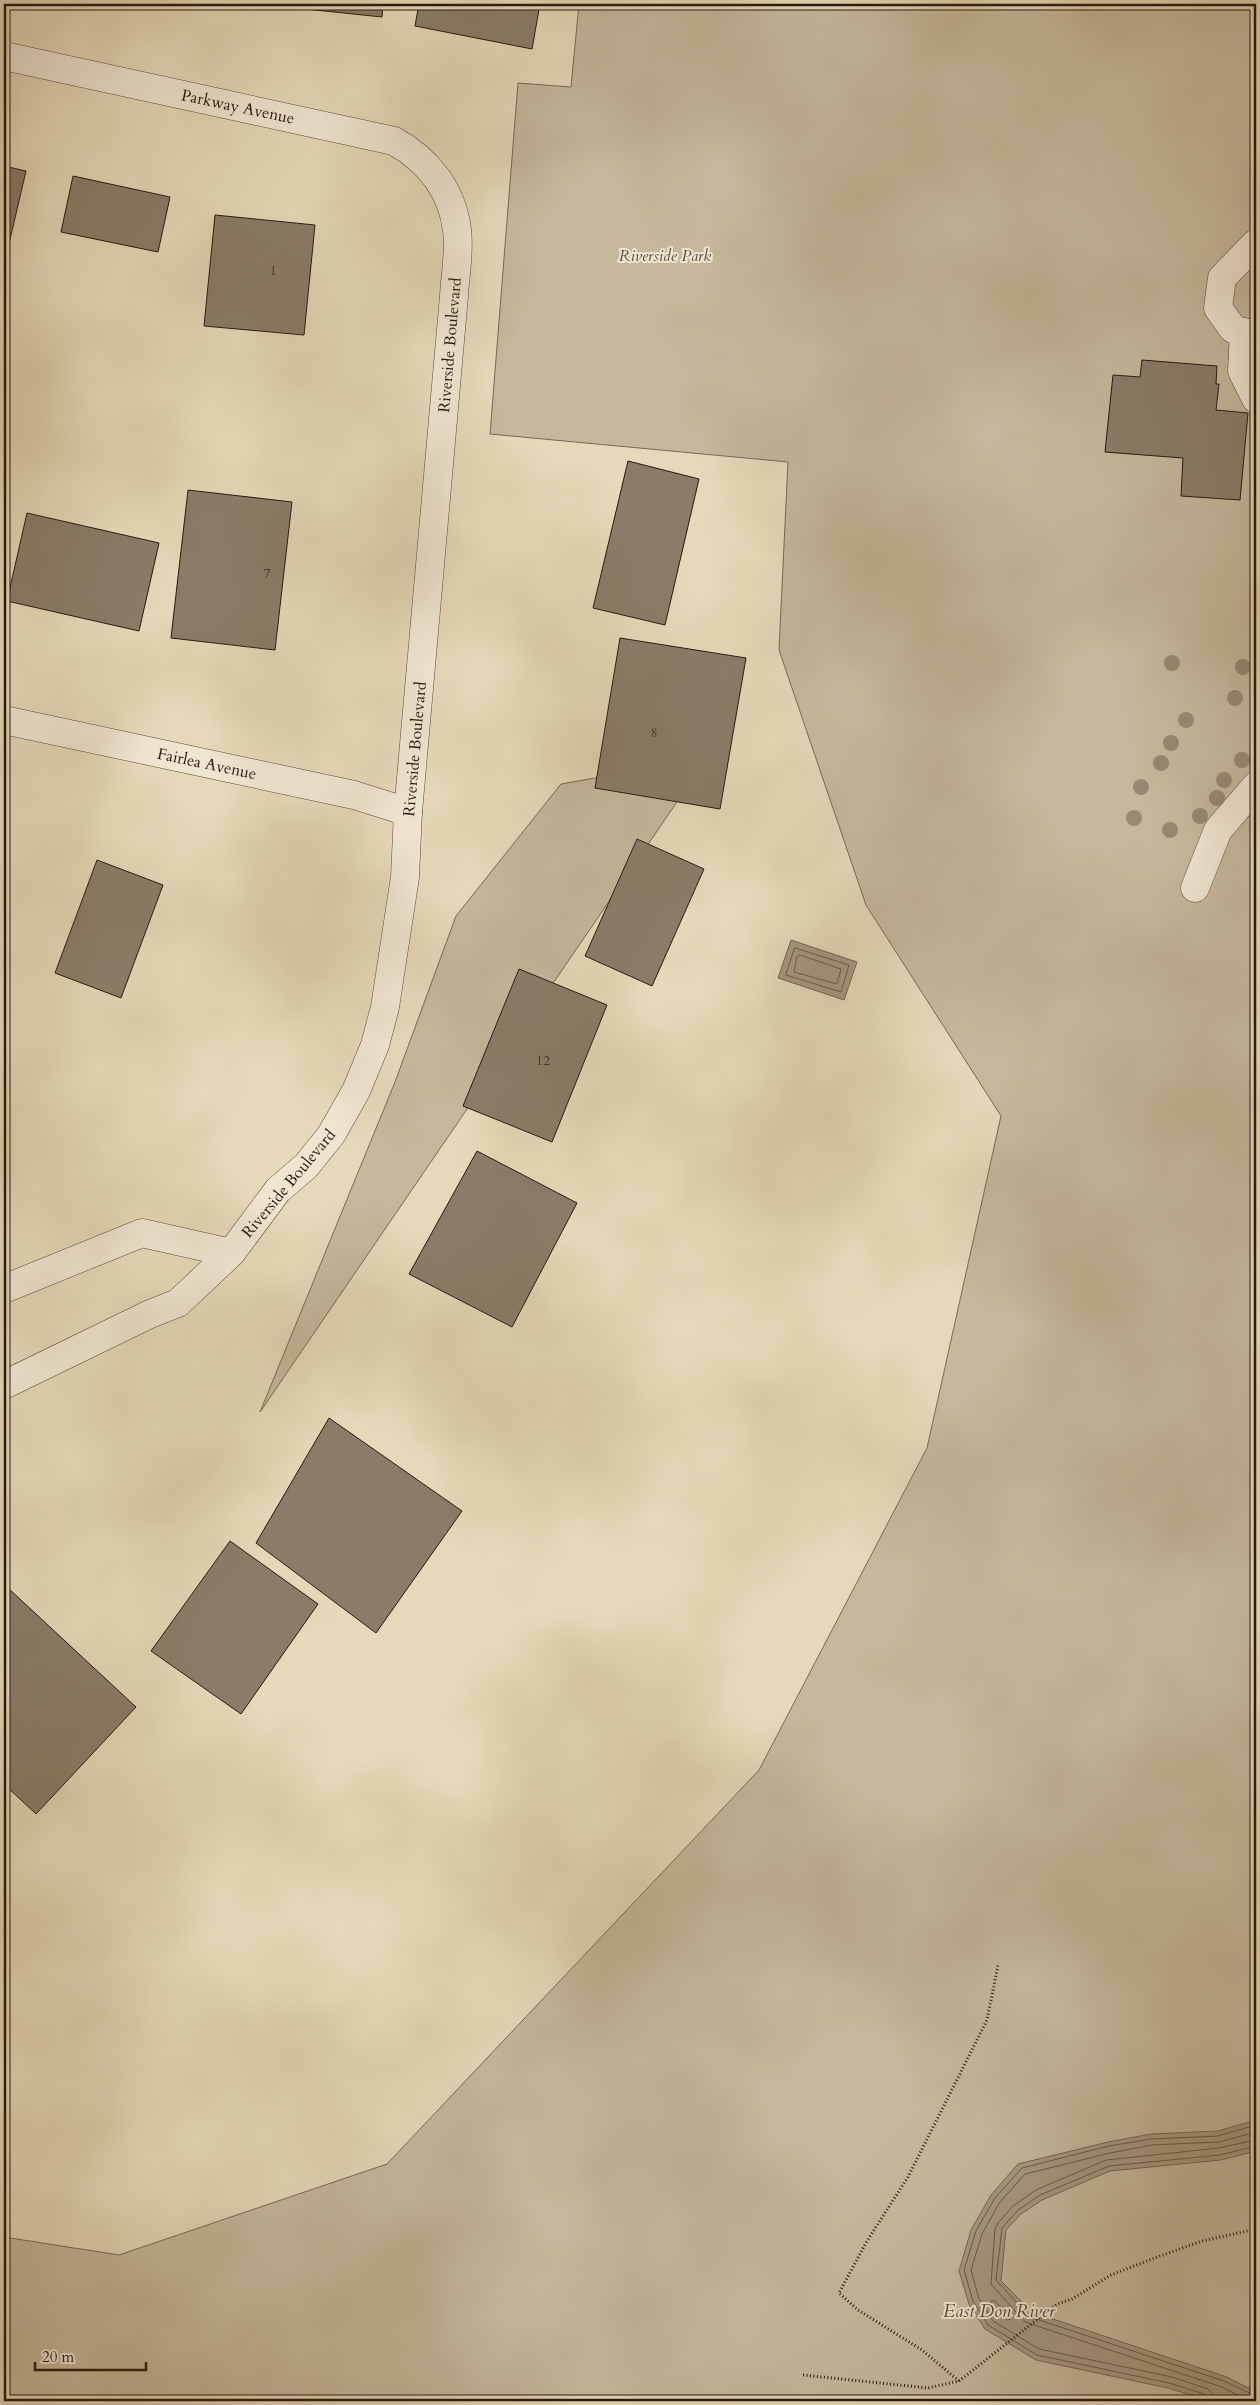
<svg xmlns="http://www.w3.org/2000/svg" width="1260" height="2405" font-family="Cardo,serif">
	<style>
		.green { fill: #c6b89d; stroke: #786858 }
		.water { fill: #a69780; stroke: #746454 }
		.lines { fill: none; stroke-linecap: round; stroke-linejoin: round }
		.shore { stroke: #685849; stroke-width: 1 }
		.building { fill: #8b7c69; stroke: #291812 }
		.minor-casing { stroke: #58483c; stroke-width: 29 }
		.path { stroke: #291812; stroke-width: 3; stroke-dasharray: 1 2.5; stroke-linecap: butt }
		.minor { stroke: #efe6d2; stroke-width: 28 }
		.tree { fill: #988974 }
		.labels { text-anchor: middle; stroke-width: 4; stroke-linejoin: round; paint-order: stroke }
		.number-label { font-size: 14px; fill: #423128 }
		.street-label { font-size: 16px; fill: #291812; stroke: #efe6d2 }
		.park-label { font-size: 16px; font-style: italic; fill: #58483c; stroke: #efe6d2 }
		.water-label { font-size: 18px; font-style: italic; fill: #5b4b3e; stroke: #efe6d2 }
	</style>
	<rect width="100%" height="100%" fill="#e6d9b9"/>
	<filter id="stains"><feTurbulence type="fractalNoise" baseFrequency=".004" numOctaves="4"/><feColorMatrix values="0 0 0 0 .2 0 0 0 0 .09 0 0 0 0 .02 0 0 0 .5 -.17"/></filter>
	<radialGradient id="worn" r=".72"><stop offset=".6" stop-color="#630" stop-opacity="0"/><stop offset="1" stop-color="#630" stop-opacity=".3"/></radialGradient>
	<g class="green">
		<polygon points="579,4 1256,4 1256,2401 4,2401 4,2237 119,2255 387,2164 759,1770 927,1448 1001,1116 866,905 779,650 788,462 490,434 518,83 571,87"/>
		<polygon points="707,758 260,1412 395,1082 456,916 561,784"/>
	</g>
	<g class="water">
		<polygon points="791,940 857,962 844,1000 778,978"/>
		<polygon points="1256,2120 1256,2151 1221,2160 1110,2171 1042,2200 1021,2214 1006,2230 1001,2281 1032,2312 1227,2377 1256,2392 1256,2401 1210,2401 1168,2388 1036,2360 985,2329 969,2304 959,2271 971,2230 991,2195 1018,2164 1108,2142 1151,2134 1218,2131"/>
	</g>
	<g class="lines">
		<g class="shore">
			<polygon points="795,948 849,965 841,992 786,975"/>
			<polygon points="800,955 841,969 837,984 794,972 797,957"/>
			<polyline points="1256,2146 1220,2155 1109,2166 1040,2195 1018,2210 1002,2228 996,2280 1030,2317 1224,2381 1256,2396"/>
			<polygon points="992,2301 995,2301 1010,2317 1010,2320 998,2316 991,2304"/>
			<polyline points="1208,2401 1204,2394 1169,2383 1037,2355 988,2325 973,2301 964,2270 976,2231 995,2198 1022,2168 1109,2146 1151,2139 1218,2136 1256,2125"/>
			<polyline points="1214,2401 1213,2395 1208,2389 1172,2377 1039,2349 993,2321 979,2299 971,2270 982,2234 1000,2202 1025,2174 1110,2153 1152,2145 1219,2142 1256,2132"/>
			<polyline points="1249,2401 1222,2387 1025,2322 991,2284 995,2229 998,2223 1013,2206 1036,2190 1106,2160 1219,2148 1256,2140"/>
		</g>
	</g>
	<g class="building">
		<polygon points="257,4 383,4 382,17"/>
		<polygon points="419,4 540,4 532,49 415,26"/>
		<polygon points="4,166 26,171 4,265"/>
		<polygon points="73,176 170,197 158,252 61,232"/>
		<polygon points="215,215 315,225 304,335 204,326"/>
		<polygon points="1142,360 1217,366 1216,384 1219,384 1216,410 1248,413 1240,500 1181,496 1183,458 1105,452 1113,375 1140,377"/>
		<polygon points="628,461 699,479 665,625 593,608"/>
		<polygon points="188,490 292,502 275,650 171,638"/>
		<polygon points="27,513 159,543 139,631 7,601"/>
		<polygon points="620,638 746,658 720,809 595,788"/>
		<polygon points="637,839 704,869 652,986 585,956"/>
		<polygon points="97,860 163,885 121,998 55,973"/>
		<polygon points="519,969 607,1005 552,1142 463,1106"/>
		<polygon points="477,1151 577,1203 512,1327 409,1274"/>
		<polygon points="329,1418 462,1511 376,1633 256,1543"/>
		<polygon points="230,1541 318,1604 241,1714 151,1651"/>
		<polygon points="8,1588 136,1707 36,1814 4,1784 4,1593"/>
	</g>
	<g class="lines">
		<defs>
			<g id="minor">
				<path d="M4 56 394 141C428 160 452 190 457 230 460 251 455 275 454 296L408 812 405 877 385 1007 375 1045 356 1091 331 1135 306 1166 278 1190 231 1253 178 1303 150 1314 4 1385"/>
				<polyline points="1256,243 1222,278 1218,308 1233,329 1256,337"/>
				<polyline points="1244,332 1242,371 1256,399"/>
				<polyline points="4,720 354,795 408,812"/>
				<polyline points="1195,888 1218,830 1256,786"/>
				<polyline points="4,1289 142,1233 231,1253"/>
			</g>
		</defs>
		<use href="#minor" class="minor-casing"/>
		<g class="path">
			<polyline points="803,2375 928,2388 959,2381 922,2350 858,2310 839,2293 867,2241 908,2177 987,2020 998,1965"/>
			<polyline points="959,2381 1057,2304 1072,2299 1111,2275 1152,2259 1202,2241 1256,2229"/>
		</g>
		<use href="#minor" class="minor"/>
	</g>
	<g class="tree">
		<circle cx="1172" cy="663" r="8"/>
		<circle cx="1243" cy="667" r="8"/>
		<circle cx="1235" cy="698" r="8"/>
		<circle cx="1186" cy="720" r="8"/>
		<circle cx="1171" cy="743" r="8"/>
		<circle cx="1242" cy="760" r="8"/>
		<circle cx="1161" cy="763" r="8"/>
		<circle cx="1224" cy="780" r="8"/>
		<circle cx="1141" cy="787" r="8"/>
		<circle cx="1217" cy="798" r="8"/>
		<circle cx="1200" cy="816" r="8"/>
		<circle cx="1134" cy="818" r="8"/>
		<circle cx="1170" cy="830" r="8"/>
	</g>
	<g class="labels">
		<g class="number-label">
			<text x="273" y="275">1</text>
			<text x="267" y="578">7</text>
			<text x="654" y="737">8</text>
			<text x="543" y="1065">12</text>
		</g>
		<g class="street-label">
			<text transform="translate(238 106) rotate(12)" y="6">Parkway Avenue</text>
			<text transform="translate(449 345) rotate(-85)" y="6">Riverside Boulevard</text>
			<text transform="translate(414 749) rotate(-85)" y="6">Riverside Boulevard</text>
			<text transform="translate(207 763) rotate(12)" y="6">Fairlea Avenue</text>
			<text transform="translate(288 1183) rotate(-50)" y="6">Riverside Boulevard</text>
		</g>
		<g class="park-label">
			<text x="665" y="261">Riverside Park</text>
		</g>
		<g class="water-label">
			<text x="999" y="2317">East Don River</text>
		</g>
	</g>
	<rect width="1260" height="2405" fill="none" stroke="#e6d9b9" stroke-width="20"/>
	<rect x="5" y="5" width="1250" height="2395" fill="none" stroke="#291812" stroke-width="2.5"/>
	<rect x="10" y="10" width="1240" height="2385" fill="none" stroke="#291812"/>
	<path d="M35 2362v8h111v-8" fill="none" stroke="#291812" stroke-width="2.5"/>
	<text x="42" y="2362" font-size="15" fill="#291812" stroke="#efe6d2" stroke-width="4" paint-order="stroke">20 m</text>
	<rect width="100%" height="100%" filter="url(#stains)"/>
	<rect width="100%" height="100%" fill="url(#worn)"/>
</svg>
